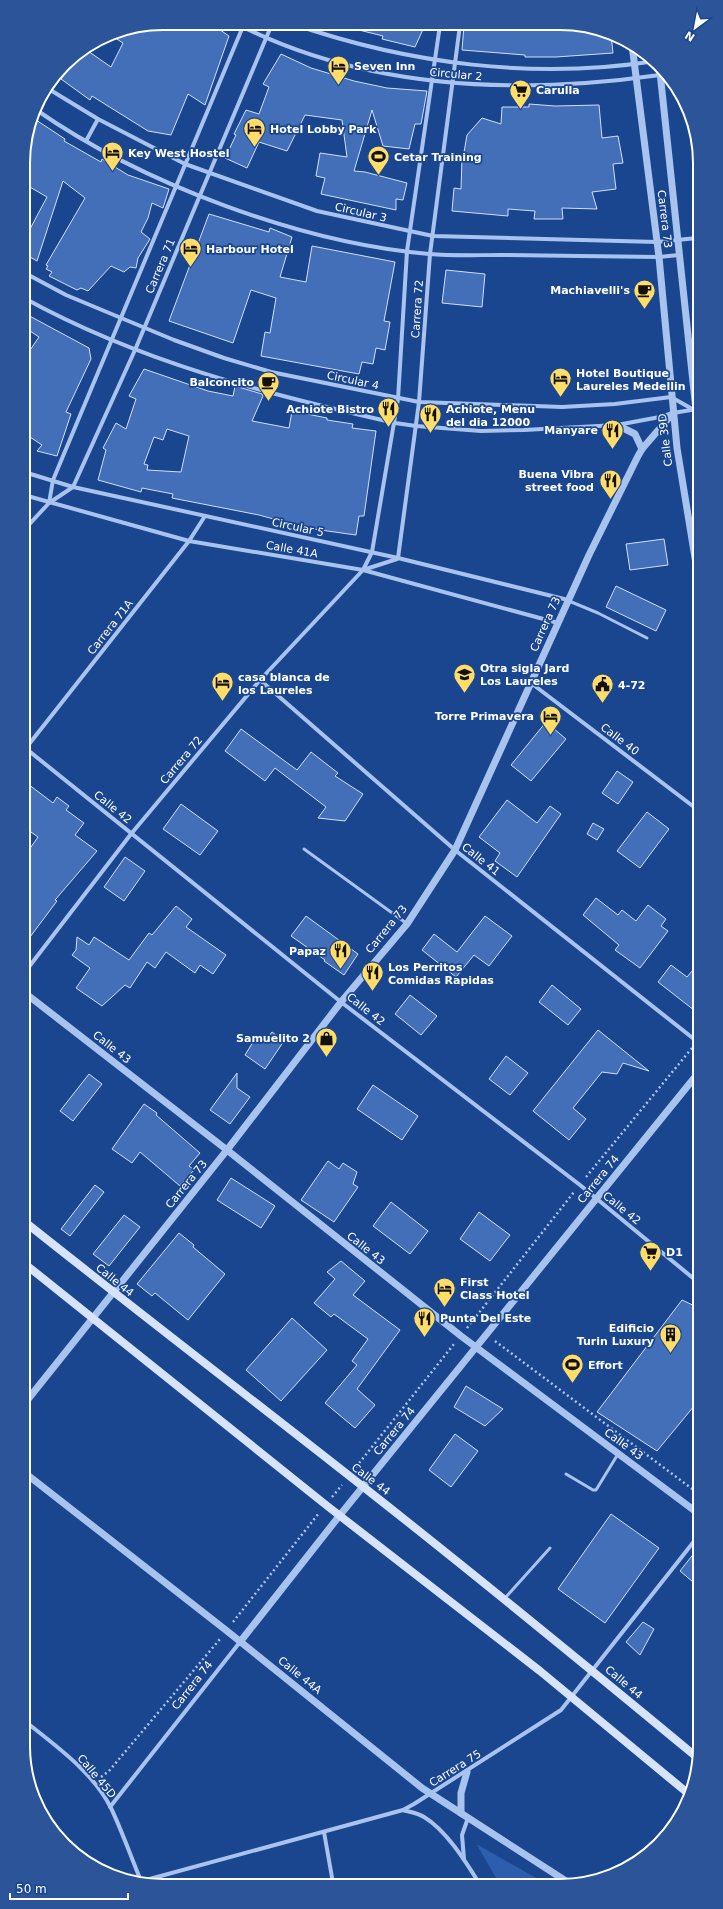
<svg xmlns="http://www.w3.org/2000/svg" width="723" height="1909" font-family="'DejaVu Sans',sans-serif">
	<style>
		.green { fill: #2d5eae }
		.building { fill: #436fb8; stroke: #cfe0fa; fill-rule: evenodd }
		.lines { fill: none; stroke-linecap: round; stroke-linejoin: round }
		.path { stroke: #a9c3ef; stroke-width: 2.5; stroke-dasharray: 2 3; stroke-linecap: butt }
		.service { stroke: #a9c3ef; stroke-width: 3 }
		.minor { stroke: #a9c3ef; stroke-width: 4 }
		.tertiary { stroke: #a9c3ef; stroke-width: 7 }
		.secondary { stroke: #d6e3fa; stroke-width: 8 }
		.labels { text-anchor: middle; stroke-width: 3.5; stroke-linejoin: round; paint-order: stroke }
		.poi-label { font-size: 11px; font-weight: bold; fill: #fff; stroke: #1a4690; text-anchor: start }
		.street-label { font-size: 11px; fill: #fff; stroke: #1a4690 }
		.rim { fill: none; stroke: #fff; stroke-width: 2 }
	</style>
	<rect width="100%" height="100%" fill="#1a4690"/>
	<polygon class="green" points="477,1845 478,1845 545,1883 499,1883"/>
	<g class="building">
		<polygon points="163,23 210,23 229,36 205,105 188,94 171,135 148,131 92,96 90,100 61,79 77,54 85,49 111,67 123,43 109,34"/>
		<polygon points="356,24 398,25 425,25 415,47 382,39 383,36 355,29"/>
		<polygon points="464,25 525,27 525,25 588,26 611,34 613,53 556,57 525,57 525,55 462,50"/>
		<polygon points="281,54 311,68 354,81 387,88 427,91 421,124 415,124 409,149 383,146 372,110 354,171 365,172 407,183 403,200 396,199 396,210 321,194 325,178 316,176 320,153 347,157 342,120 305,115 287,151 259,142 247,168 225,158 236,135 234,134 246,110 259,114 269,87 263,84"/>
		<polygon points="529,104 555,106 599,105 602,138 618,136 623,163 613,164 616,189 592,192 597,209 562,208 563,219 534,219 535,211 508,209 508,216 452,211 454,188 461,189 462,158 463,158 467,135 482,118 501,124 502,107 529,107"/>
		<polygon points="33,118 65,139 64,141 101,162 102,159 128,175 169,189 163,208 152,203 148,218 141,232 150,239 138,258 136,268 130,267 124,272 111,266 88,291 81,288 77,290 49,276 52,272 46,269 48,266 46,265 85,198 63,181 37,261 23,253 23,226 30,229 47,197 23,183 23,153"/>
		<polygon points="209,214 269,232 270,228 292,237 280,277 306,282 312,246 395,262 384,321 390,322 385,350 376,348 373,364 362,362 359,374 261,356 265,332 270,333 276,298 251,290 233,343 169,321"/>
		<polygon points="446,270 485,274 482,307 442,303"/>
		<polygon points="24,313 89,348 91,359 66,412 71,414 57,456 37,451 42,445 24,433 24,359 39,337 24,327"/>
		<path d="M144 369 208 391 233 396 235 386 262 394 263 396 252 421 289 428 292 411 327 418V420L353 424 352 428 376 431 364 516H359L356 535 306 528 259 515 172 498 173 494 142 488 141 492 98 480 106 450 103 448 116 423 126 429 136 399 129 396ZM167 429 189 436 181 472 147 470 148 465 144 464 154 437 163 440Z"/>
		<polygon points="664,539 668,565 630,570 626,544"/>
		<polygon points="616,586 666,610 656,631 606,607"/>
		<polygon points="546,722 566,739 531,781 511,765"/>
		<polygon points="241,729 297,770 311,752 338,773 335,776 363,794 345,821 318,818 326,807 275,768 265,781 225,751"/>
		<polygon points="617,771 633,782 618,804 602,793"/>
		<polygon points="24,781 53,803 57,797 69,806 66,810 84,823 75,835 97,851 55,900 57,901 24,945 24,857 38,837 24,827"/>
		<polygon points="507,800 537,823 550,806 561,814 517,877 495,861 500,853 479,837"/>
		<polygon points="181,804 218,831 200,855 163,829"/>
		<polygon points="647,812 669,829 640,868 617,851"/>
		<polygon points="593,823 604,829 597,840 587,834"/>
		<polygon points="125,857 145,871 124,901 104,887"/>
		<polygon points="596,898 618,915 622,910 636,921 648,905 666,919 661,926 668,931 640,968 615,950 619,945 583,915"/>
		<polygon points="176,906 192,919 186,927 226,955 213,974 200,965 195,973 166,952 155,968 147,962 130,988 125,985 102,1006 76,988 90,968 72,955 76,950 77,937 89,945 94,937 129,960 149,933 152,935"/>
		<polygon points="306,916 358,954 344,975 324,961 325,960 291,936"/>
		<polygon points="485,916 512,936 489,966 474,955 456,977 422,950 434,934 457,952"/>
		<polygon points="699,963 699,1014 658,982 671,965 687,977"/>
		<polygon points="552,985 581,1009 568,1025 539,1002"/>
		<polygon points="410,995 437,1016 421,1035 395,1014"/>
		<polygon points="598,1030 649,1071 623,1063 617,1074 602,1072 573,1108 586,1119 569,1140 533,1111"/>
		<polygon points="272,1032 284,1041 265,1069 245,1055 253,1042 265,1041"/>
		<polygon points="506,1056 528,1073 510,1095 489,1079"/>
		<polygon points="237,1073 237,1088 250,1097 230,1124 210,1110"/>
		<polygon points="89,1074 102,1084 73,1121 60,1111"/>
		<polygon points="373,1085 418,1116 402,1140 357,1109"/>
		<polygon points="144,1104 157,1113 156,1115 200,1153 189,1166 194,1170 180,1186 140,1152 132,1163 112,1149"/>
		<polygon points="328,1161 339,1169 343,1163 357,1172 353,1184 358,1187 334,1222 301,1200"/>
		<polygon points="231,1178 275,1206 261,1228 217,1200"/>
		<polygon points="95,1185 104,1192 70,1236 61,1229"/>
		<polygon points="391,1202 428,1231 410,1254 373,1226"/>
		<polygon points="479,1212 510,1235 490,1261 460,1239"/>
		<polygon points="124,1215 140,1227 109,1266 93,1254"/>
		<polygon points="179,1233 194,1245 193,1247 225,1274 188,1320 155,1293 152,1296 137,1284"/>
		<polygon points="341,1261 365,1281 353,1295 400,1330 357,1389 375,1405 355,1428 325,1403 357,1365 352,1361 368,1339 334,1314 331,1317 314,1303 335,1279 327,1272"/>
		<polygon points="682,1300 699,1308 699,1400 657,1451 597,1412"/>
		<polygon points="292,1318 327,1350 281,1401 246,1370"/>
		<polygon points="466,1386 503,1409 485,1426 454,1407"/>
		<polygon points="455,1434 478,1451 451,1487 429,1470"/>
		<polygon points="611,1514 659,1548 605,1623 558,1589"/>
		<polygon points="699,1547 699,1587 680,1571"/>
		<polygon points="643,1622 654,1629 640,1655 626,1642"/>
	</g>
	<g class="lines">
		<g class="path">
			<polyline points="586,1177 692,1048"/>
			<polyline points="467,1328 574,1192"/>
			<polyline points="495,1341 699,1494"/>
			<polyline points="356,1467 454,1344"/>
			<polyline points="332,1497 342,1485"/>
			<polyline points="233,1622 319,1513"/>
			<polyline points="101,1777 109,1771 220,1639"/>
		</g>
		<g class="service">
			<polyline points="569,601 598,613 647,638"/>
			<polyline points="304,849 406,923"/>
			<polyline points="566,1474 593,1490 596,1490 618,1454"/>
			<polyline points="505,1598 550,1548"/>
		</g>
		<g class="minor">
			<path d="M235 23C365 90 518 95 660 75"/>
			<path d="M293 24C409 64 534 80 656 61"/>
			<polyline points="47,88 98,119 185,164 317,211 433,236 657,242 697,238"/>
			<path d="M35 109C141 183 300 243 429 254 453 256 477 255 501 255 554 256 606 256 659 257L679 255"/>
			<polyline points="86,141 98,119"/>
			<polyline points="23,272 66,295 174,340 224,358 271,372 419,402 562,407 615,404 671,397 694,410"/>
			<path d="M24 298C140 362 266 394 395 423L416 426 481 431 524 430 617 425 660 417 673 413 697 409"/>
			<polyline points="265,393 271,372"/>
			<polyline points="24,472 73,487 398,558 568,600"/>
			<polyline points="24,495 189,541 363,570 558,623"/>
			<polyline points="49,503 53,480 244,24"/>
			<polyline points="24,530 49,503 73,487 135,350 272,24"/>
			<polyline points="398,558 419,402 430,254 460,25"/>
			<polyline points="363,570 397,559"/>
			<polyline points="260,680 455,850 699,1043"/>
			<polyline points="531,683 698,810"/>
			<polyline points="24,747 341,1002 580,1185 699,1283"/>
			<polyline points="26,748 189,541 205,516"/>
			<polyline points="25,972 131,834 260,680 363,570 372,552 398,399 407,251 440,25"/>
			<path d="M26 1722C56 1746 93 1772 111 1808 122 1831 131 1857 141 1881"/>
			<polyline points="110,1807 240,1642"/>
			<path d="M403 1810C410 1812 418 1813 424 1817 446 1830 466 1862 479 1883"/>
			<polyline points="324,1832 333,1883"/>
			<polyline points="464,1859 462,1835 468,1818"/>
			<polyline points="135,1883 403,1810 414,1804 561,1710 699,1535"/>
		</g>
		<g class="tertiary">
			<polyline points="632,45 659,257 677,448 698,576"/>
			<polyline points="659,63 698,429"/>
			<polyline points="617,425 635,434 642,449"/>
			<polyline points="25,993 227,1150 461,1336 699,1514"/>
			<polyline points="25,1403 227,1150 341,1002 407,924 455,850 589,555 638,456 642,449 673,413"/>
			<polyline points="25,1473 227,1631 422,1788 569,1883"/>
			<polyline points="240,1642 340,1515 699,1072"/>
			<polyline points="461,1813 461,1793 467,1772"/>
		</g>
		<g class="secondary">
			<path d="M25 1222C138 1312 253 1400 366 1489 478 1577 589 1668 699 1759"/>
			<polyline points="25,1264 326,1505 540,1671 690,1795"/>
		</g>
	</g>
	<defs>
		<symbol id="hotel-pin" viewBox="-11 -11 22 30"><path d="M0 17L-7.5 6A9.5 9.5 0 1 1 7.5 6Z" fill="#fd6" stroke="#1a4690"/><path d="M-6-4.5h1.5V1H6V5H4.5V3h-9V5H-6ZM-4 0a1.8 1.8 0 1 1 3.6 0ZM.5 0V-2.5h3Q6-2.5 6 0Z" fill="#111"/></symbol>
		<symbol id="supermarket-pin" viewBox="-11 -11 22 30"><path d="M0 17L-7.5 6A9.5 9.5 0 1 1 7.5 6Z" fill="#fd6" stroke="#1a4690"/><path d="M-6-5.5h2.5l.6 2H6L4.5 2H-2.5L-4.4-4H-6ZM-1.5 3.2a1.3 1.3 0 1 0 .1 0ZM3 3.2a1.3 1.3 0 1 0 .1 0Z" fill="#111"/></symbol>
		<symbol id="stadium-pin" viewBox="-11 -11 22 30"><path d="M0 17L-7.5 6A9.5 9.5 0 1 1 7.5 6Z" fill="#fd6" stroke="#1a4690"/><path d="M0-5a6.5 5 0 1 0 0 10a6.5 5 0 1 0 0-10ZM-3.5-1.8h7v3.6h-7Z" fill="#111"/></symbol>
		<symbol id="cafe-pin" viewBox="-11 -11 22 30"><path d="M0 17L-7.5 6A9.5 9.5 0 1 1 7.5 6Z" fill="#fd6" stroke="#1a4690"/><path d="M-5.5-4.5H6V0H3Q3 3.5 0 3.5H-2.5Q-5.5 3.5-5.5 0ZM3-3.2v2h1.7v-2ZM-6 4.5H4V6H-6Z" fill="#111"/></symbol>
		<symbol id="restaurant-pin" viewBox="-11 -11 22 30"><path d="M0 17L-7.5 6A9.5 9.5 0 1 1 7.5 6Z" fill="#fd6" stroke="#1a4690"/><path d="M-5-6h1v4h1v-4h1v4h1v-4h1v5L-1.5 .5V6h-2V.5L-5-1ZM5-6V6H3V1.5H1.5Q1.5-4 5-6Z" fill="#111"/></symbol>
		<symbol id="school-pin" viewBox="-11 -11 22 30"><path d="M0 17L-7.5 6A9.5 9.5 0 1 1 7.5 6Z" fill="#fd6" stroke="#1a4690"/><path d="M0-5L7-2L0 1L-7-2ZM-4 1L0 2.5L4 1V4Q0 6-4 4Z" fill="#111"/></symbol>
		<symbol id="civic-pin" viewBox="-11 -11 22 30"><path d="M0 17L-7.5 6A9.5 9.5 0 1 1 7.5 6Z" fill="#fd6" stroke="#1a4690"/><path d="M-.6-6.5H3V-4.5H.6V-3L4-1V1h2V6H-6V1h2V-1L-.6-3ZM-1.2 2.5V6h2.4V2.5Z" fill="#111"/></symbol>
		<symbol id="shop-pin" viewBox="-11 -11 22 30"><path d="M0 17L-7.5 6A9.5 9.5 0 1 1 7.5 6Z" fill="#fd6" stroke="#1a4690"/><path d="M-5-2.5h2.3a2.7 3.5 0 0 1 5.4 0H5L5.5 6h-11ZM-1.5-2.5h3a1.5 2.3 0 0 0-3 0Z" fill="#111"/></symbol>
		<symbol id="building-pin" viewBox="-11 -11 22 30"><path d="M0 17L-7.5 6A9.5 9.5 0 1 1 7.5 6Z" fill="#fd6" stroke="#1a4690"/><path d="M-4-6H4V6H1V3H-1V6H-4ZM-2.5-4.3h1.7v1.8h-1.7ZM.8-4.3h1.7v1.8H.8ZM-2.5-1h1.7V.8h-1.7ZM.8-1h1.7V.8H.8Z" fill="#111"/></symbol>
	</defs>
	<g fill-rule="evenodd">
		<use href="#hotel-pin" x="326" y="54" width="25" height="34"/>
		<use href="#supermarket-pin" x="508" y="78" width="25" height="34"/>
		<use href="#hotel-pin" x="242" y="116" width="25" height="34"/>
		<use href="#hotel-pin" x="100" y="140" width="25" height="34"/>
		<use href="#stadium-pin" x="366" y="144" width="25" height="34"/>
		<use href="#hotel-pin" x="178" y="236" width="25" height="34"/>
		<use href="#cafe-pin" x="632" y="278" width="25" height="34"/>
		<use href="#hotel-pin" x="548" y="366" width="25" height="34"/>
		<use href="#cafe-pin" x="256" y="370" width="25" height="34"/>
		<use href="#restaurant-pin" x="376" y="396" width="25" height="34"/>
		<use href="#restaurant-pin" x="418" y="402" width="25" height="34"/>
		<use href="#restaurant-pin" x="600" y="418" width="25" height="34"/>
		<use href="#restaurant-pin" x="598" y="468" width="25" height="34"/>
		<use href="#school-pin" x="452" y="662" width="25" height="34"/>
		<use href="#hotel-pin" x="210" y="670" width="25" height="34"/>
		<use href="#civic-pin" x="590" y="672" width="25" height="34"/>
		<use href="#hotel-pin" x="538" y="704" width="25" height="34"/>
		<use href="#restaurant-pin" x="328" y="938" width="25" height="34"/>
		<use href="#restaurant-pin" x="360" y="960" width="25" height="34"/>
		<use href="#shop-pin" x="314" y="1026" width="25" height="34"/>
		<use href="#supermarket-pin" x="638" y="1240" width="25" height="34"/>
		<use href="#hotel-pin" x="432" y="1276" width="25" height="34"/>
		<use href="#restaurant-pin" x="412" y="1306" width="25" height="34"/>
		<use href="#building-pin" x="658" y="1322" width="25" height="34"/>
		<use href="#stadium-pin" x="560" y="1352" width="25" height="34"/>
	</g>
	<g class="labels">
		<g class="poi-label">
			<text x="354" y="70">Seven Inn</text>
			<text x="536" y="94">Carulla</text>
			<text x="270" y="133">Hotel Lobby Park</text>
			<text x="128" y="157">Key West Hostel</text>
			<text x="394" y="161">Cetar Training</text>
			<text x="206" y="253">Harbour Hotel</text>
			<text x="630" y="294" text-anchor="end">Machiavelli's</text>
			<text x="576" y="377">Hotel Boutique<tspan x="576" dy="13">Laureles Medellin</tspan></text>
			<text x="254" y="386" text-anchor="end">Balconcito</text>
			<text x="374" y="413" text-anchor="end">Achiote Bistro</text>
			<text x="446" y="413">Achiote, Menu<tspan x="446" dy="13">del dia 12000</tspan></text>
			<text x="598" y="434" text-anchor="end">Manyare</text>
			<text x="594" y="478" text-anchor="end">Buena Vibra<tspan x="594" dy="13">street food</tspan></text>
			<text x="480" y="672">Otra sigla Jard<tspan x="480" dy="13">Los Laureles</tspan></text>
			<text x="238" y="681">casa blanca de<tspan x="238" dy="13">los Laureles</tspan></text>
			<text x="618" y="689">4-72</text>
			<text x="534" y="720" text-anchor="end">Torre Primavera</text>
			<text x="326" y="955" text-anchor="end">Papaz</text>
			<text x="388" y="971">Los Perritos<tspan x="388" dy="13">Comidas Rapidas</tspan></text>
			<text x="310" y="1042" text-anchor="end">Samuelito 2</text>
			<text x="666" y="1256">D1</text>
			<text x="460" y="1286">First<tspan x="460" dy="13">Class Hotel</tspan></text>
			<text x="440" y="1322">Punta Del Este</text>
			<text x="654" y="1332" text-anchor="end">Edificio<tspan x="654" dy="13">Turin Luxury</tspan></text>
			<text x="588" y="1369">Effort</text>
		</g>
		<g class="street-label">
			<text transform="translate(456 74) rotate(5)" y="4">Circular 2</text>
			<text transform="translate(361 212) rotate(13)" y="4">Circular 3</text>
			<text transform="translate(665 219) rotate(83)" y="4">Carrera 73</text>
			<text transform="translate(160 266) rotate(-67)" y="4">Carrera 71</text>
			<text transform="translate(417 309) rotate(-86)" y="4">Carrera 72</text>
			<text transform="translate(353 380) rotate(12)" y="4">Circular 4</text>
			<text transform="translate(665 440) rotate(-97)" y="4">Calle 39D</text>
			<text transform="translate(298 527) rotate(12)" y="4">Circular 5</text>
			<text transform="translate(292 549) rotate(10)" y="4">Calle 41A</text>
			<text transform="translate(545 624) rotate(-66)" y="4">Carrera 73</text>
			<text transform="translate(110 627) rotate(-52)" y="4">Carrera 71A</text>
			<text transform="translate(620 739) rotate(37)" y="4">Calle 40</text>
			<text transform="translate(181 760) rotate(-50)" y="4">Carrera 72</text>
			<text transform="translate(113 807) rotate(39)" y="4">Calle 42</text>
			<text transform="translate(481 859) rotate(38)" y="4">Calle 41</text>
			<text transform="translate(386 929) rotate(-51)" y="4">Carrera 73</text>
			<text transform="translate(366 1009) rotate(38)" y="4">Calle 42</text>
			<text transform="translate(112 1047) rotate(38)" y="4">Calle 43</text>
			<text transform="translate(598 1179) rotate(-51)" y="4">Carrera 74</text>
			<text transform="translate(186 1184) rotate(-51)" y="4">Carrera 73</text>
			<text transform="translate(622 1208) rotate(39)" y="4">Calle 42</text>
			<text transform="translate(366 1248) rotate(38)" y="4">Calle 43</text>
			<text transform="translate(115 1280) rotate(39)" y="4">Calle 44</text>
			<text transform="translate(394 1431) rotate(-51)" y="4">Carrera 74</text>
			<text transform="translate(624 1444) rotate(36)" y="4">Calle 43</text>
			<text transform="translate(371 1479) rotate(37)" y="4">Calle 44</text>
			<text transform="translate(300 1675) rotate(39)" y="4">Calle 44A</text>
			<text transform="translate(624 1682) rotate(40)" y="4">Calle 44</text>
			<text transform="translate(192 1685) rotate(-52)" y="4">Carrera 74</text>
			<text transform="translate(455 1768) rotate(-32)" y="4">Carrera 75</text>
			<text transform="translate(97 1776) rotate(50)" y="4">Calle 45D</text>
		</g>
	</g>
	<path d="M0 0H723V1909H0ZM163 30H560A133 133 0 0 1 693 163V1746A133 133 0 0 1 560 1879H163A133 133 0 0 1 30 1746V163A133 133 0 0 1 163 30Z" fill="#2c5599" fill-rule="evenodd"/>
	<path class="rim" d="M163 30H560A133 133 0 0 1 693 163V1746A133 133 0 0 1 560 1879H163A133 133 0 0 1 30 1746V163A133 133 0 0 1 163 30Z"/>
	<g transform="translate(695 28) rotate(212)" stroke="#1a4690" stroke-width="3" paint-order="stroke">
	<path d="M0-3L7 15L0 10L-7 15Z" fill="#ffffff"/>
	<text y="-6" font-size="11" font-weight="bold" text-anchor="middle" fill="#ffffff">N</text>
	</g>
	<path d="M10 1893v6h118v-6" fill="none" stroke="#ffffff" stroke-width="2"/>
	<text x="16" y="1893" font-size="12" fill="#ffffff" stroke="#1a4690" stroke-width="3" paint-order="stroke">50 m</text>
</svg>
